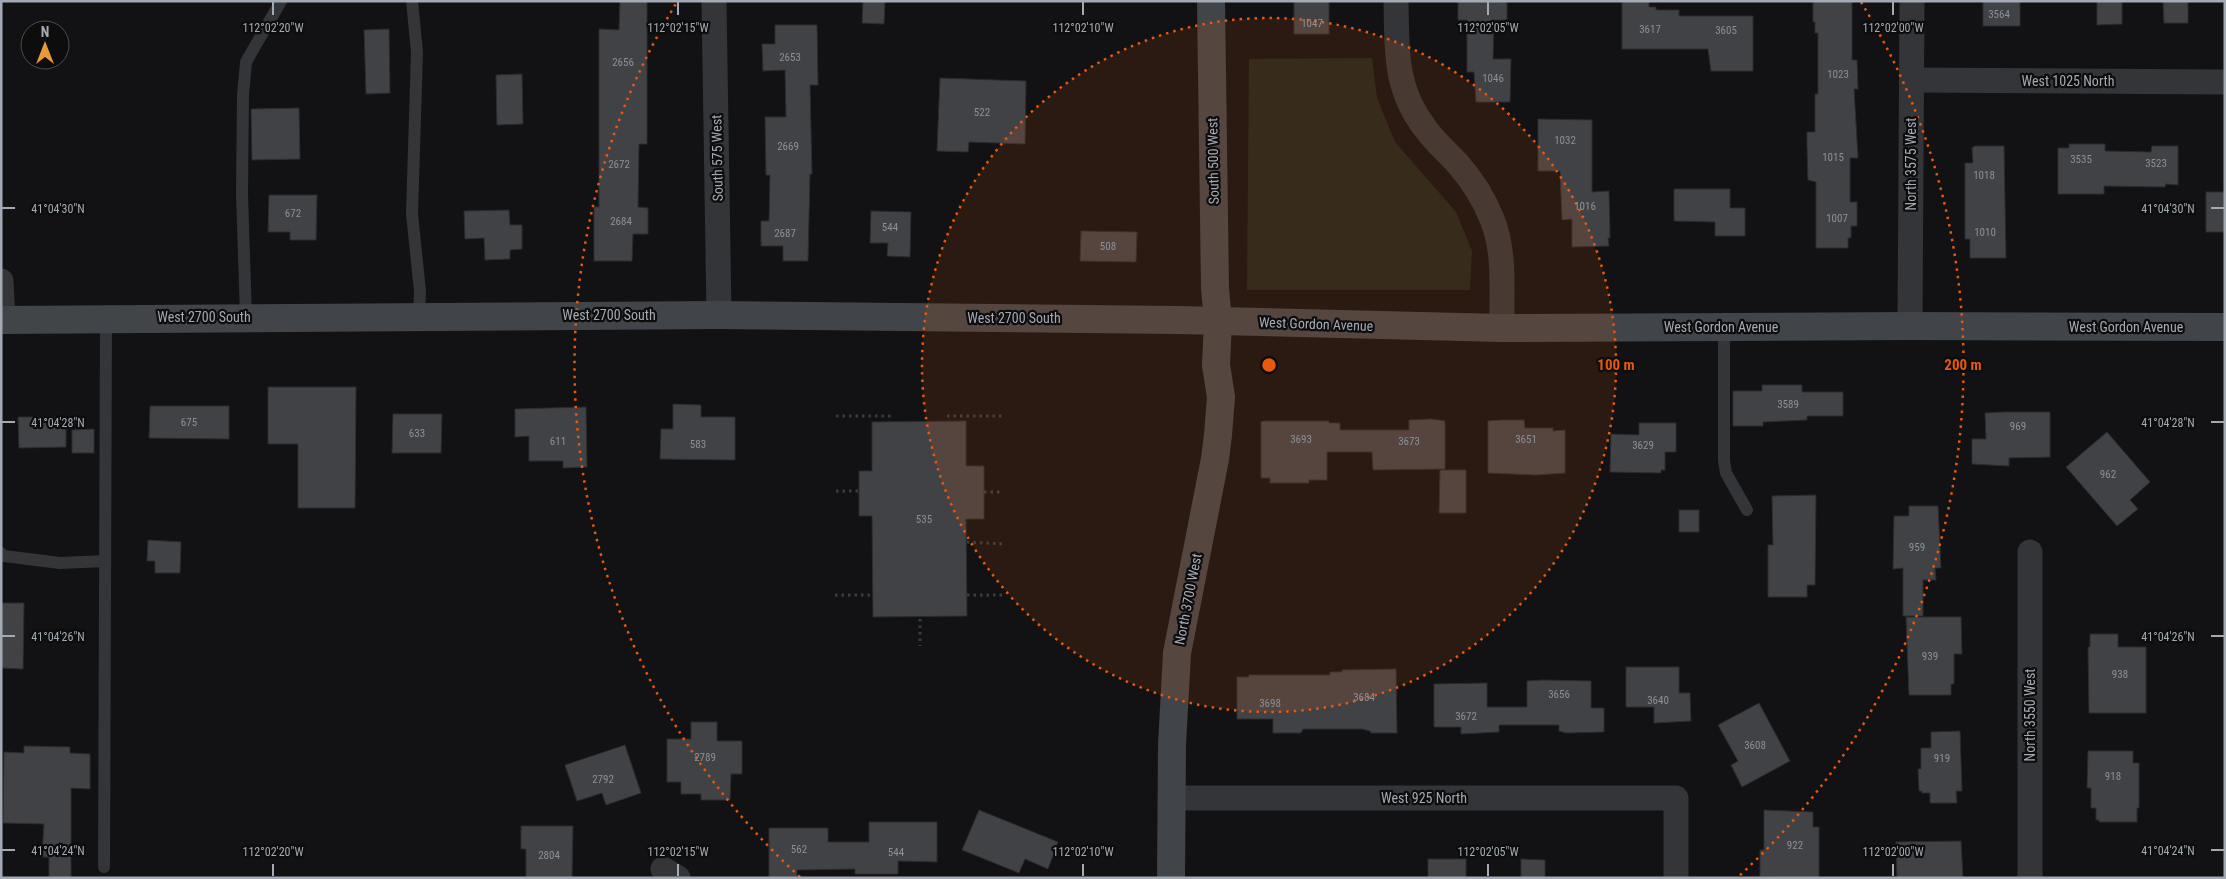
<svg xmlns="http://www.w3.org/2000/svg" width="2226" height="879" font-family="'Roboto Condensed',sans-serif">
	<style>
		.green { fill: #1f261f }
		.building { fill: #414246; stroke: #2c2c2f }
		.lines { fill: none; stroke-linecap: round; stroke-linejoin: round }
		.path { stroke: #393c3f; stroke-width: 3; stroke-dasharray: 2.5 4; stroke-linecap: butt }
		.lane { stroke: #333538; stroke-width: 12 }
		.street { stroke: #333538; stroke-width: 25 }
		.secondary { stroke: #414448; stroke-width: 28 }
		.ticks { fill: none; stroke: #a4aab3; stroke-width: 2 }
		.ring { fill: none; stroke: #e8590c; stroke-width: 2.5; stroke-dasharray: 2.5 5 }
		.labels { text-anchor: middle; stroke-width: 4.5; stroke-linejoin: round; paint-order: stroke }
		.number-label { font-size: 11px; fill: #8b9098 }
		.street-label { font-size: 14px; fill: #a4aab3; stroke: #0d0d0e }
		.ticks-label { font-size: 12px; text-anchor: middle; fill: #a4aab3; stroke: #0d0d0e; stroke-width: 4.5; stroke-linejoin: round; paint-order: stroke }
		.centre { fill: #e8590c; stroke: #0d0d0e; stroke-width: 2.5 }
		.ring-label { font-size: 15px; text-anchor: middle; font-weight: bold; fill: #e8590c; stroke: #0d0d0e; stroke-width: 4.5; stroke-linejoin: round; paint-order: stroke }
	</style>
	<rect width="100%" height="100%" fill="#121214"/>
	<polygon class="green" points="1372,58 1377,98 1395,142 1456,212 1472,251 1470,290 1247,290 1249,59"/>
	<g class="building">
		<polygon points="620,1 647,1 647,144 639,144 638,207 648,208 648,234 633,234 632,261 594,261 594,207 599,207 599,29 619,30"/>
		<polygon points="863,1 885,1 884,24 862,23"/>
		<rect x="1294" y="1" width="35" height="33"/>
		<polygon points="1458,1 1507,1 1507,20 1494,20 1493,59 1511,59 1510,102 1476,102 1474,72 1467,72 1467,20 1458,20"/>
		<polygon points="1622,1 1649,1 1649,7 1656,7 1656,10 1679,10 1679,16 1753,16 1753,71 1711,71 1708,49 1622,49"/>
		<polygon points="1813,1 1852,1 1852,60 1857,60 1858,89 1854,89 1858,158 1850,158 1850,202 1857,202 1857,226 1851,226 1851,238 1848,238 1848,248 1816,248 1816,182 1808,180 1807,146 1807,132 1815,132 1815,94 1818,94 1818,33 1815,33 1815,22 1813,22"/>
		<rect x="1983" y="1" width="37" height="25"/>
		<polygon points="2097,1 2122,1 2122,24 2097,25"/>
		<polygon points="2163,1 2188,1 2188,23 2164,23"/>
		<polygon points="775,25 817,25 818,85 810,85 812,174 810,174 808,261 783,261 783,246 761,246 761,221 769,221 770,175 766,175 765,117 786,117 785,70 763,71 762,44 775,44"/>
		<polygon points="389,29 390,93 366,94 364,30"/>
		<polygon points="522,74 523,124 497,125 496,75"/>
		<polygon points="940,78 1026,81 1025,144 969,142 968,152 937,151"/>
		<polygon points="299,108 300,159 252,160 251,109"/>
		<polygon points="1538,119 1592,120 1592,192 1609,191 1610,238 1608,238 1609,246 1572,247 1572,219 1562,220 1560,171 1538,171"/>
		<polygon points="2069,144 2105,144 2105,151 2151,152 2152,146 2178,146 2178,185 2166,184 2165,187 2104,186 2104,194 2058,194 2058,148 2069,148"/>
		<polygon points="1975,146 2004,146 2006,258 1970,258 1970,239 1965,239 1965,163 1973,163 1972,148"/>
		<polygon points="1674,189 1730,189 1730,208 1745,208 1745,236 1715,236 1715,222 1674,221"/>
		<rect x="2206" y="192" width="19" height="40"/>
		<polygon points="269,195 317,195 316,240 290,240 290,232 268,232"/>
		<polygon points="509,210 510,225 522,225 522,249 510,250 510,259 485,260 484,238 465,239 464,211"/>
		<polygon points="871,211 911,212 910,257 887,256 888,243 870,243"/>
		<polygon points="1081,231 1137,232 1136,262 1080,261"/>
		<polygon points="1762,385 1802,385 1802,392 1843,392 1843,416 1807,416 1807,420 1763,422 1763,426 1733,426 1733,391 1762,391"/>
		<polygon points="268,387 356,387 355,508 298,508 298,444 268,444"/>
		<polygon points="673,404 701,405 701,417 735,417 735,460 660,459 661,429 673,429"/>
		<polygon points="150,406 229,406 229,439 149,438"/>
		<polygon points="586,407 587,467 563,468 563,461 529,461 529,436 515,437 515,409"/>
		<polygon points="2004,412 2050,412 2050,457 2009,458 2009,466 1972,464 1972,439 1986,439 1985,413"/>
		<polygon points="393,414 442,414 441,453 392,453"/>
		<polygon points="18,417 66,417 66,447 19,448"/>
		<polygon points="1432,419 1445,421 1445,469 1373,470 1372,452 1327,452 1327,480 1309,480 1309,483 1270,483 1270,478 1261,478 1261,422 1264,421 1329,421 1329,423 1340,423 1340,430 1409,430 1409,420"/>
		<polygon points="1501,420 1524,420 1525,428 1553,428 1553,431 1565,430 1565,473 1535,475 1488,473 1488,421"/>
		<polygon points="966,421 966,466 984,466 984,519 966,519 967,616 873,617 872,516 859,516 859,471 872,471 872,422"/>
		<polygon points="1639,423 1676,423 1676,452 1665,452 1665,470 1661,470 1661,473 1610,472 1611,434 1639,435"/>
		<polygon points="94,429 94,453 72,453 72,430"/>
		<polygon points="2107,432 2150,482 2130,500 2138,509 2117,526 2066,467"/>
		<polygon points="1440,470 1466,470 1466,513 1439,513"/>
		<polygon points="1816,495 1815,585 1807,585 1807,597 1768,597 1768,545 1773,545 1772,496"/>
		<polygon points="1909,506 1938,506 1941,568 1935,568 1936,580 1923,580 1923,616 1903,616 1903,568 1893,569 1894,516 1909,516"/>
		<rect x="1679" y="510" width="20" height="22"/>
		<polygon points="148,540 181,542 180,573 155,573 155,561 147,561"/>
		<polygon points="1,603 24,603 23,669 1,668"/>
		<polygon points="1906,617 1961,617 1962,654 1954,654 1954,684 1951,684 1951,695 1909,695"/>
		<polygon points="2090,634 2118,634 2118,647 2146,647 2146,713 2089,713 2088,647 2090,647"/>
		<polygon points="1626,667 1679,667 1679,693 1690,693 1691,721 1654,723 1654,707 1626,707"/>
		<polygon points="1396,669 1397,733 1371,733 1370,731 1362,729 1303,729 1301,733 1273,733 1273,719 1237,719 1237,677 1249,677 1249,675 1330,675 1330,672 1342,672 1342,670"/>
		<polygon points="1542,680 1591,681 1591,708 1604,708 1604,732 1566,733 1559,731 1559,725 1499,725 1499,732 1461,734 1461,727 1434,727 1434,684 1487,683 1487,707 1527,707 1527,681"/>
		<polygon points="1759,703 1790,761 1742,787 1731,765 1738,761 1718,725"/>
		<polygon points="691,722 717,722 717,741 742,741 742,774 731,774 730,800 701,800 701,794 681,794 681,782 667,782 667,739 691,739"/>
		<polygon points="1960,731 1962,791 1956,791 1957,803 1930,803 1930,793 1922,793 1922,791 1919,791 1918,769 1921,769 1921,748 1931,748 1931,732"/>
		<polygon points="625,745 641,793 606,805 602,793 577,801 565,765"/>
		<polygon points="24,746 70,747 70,753 90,754 90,789 71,788 71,878 49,877 49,857 42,857 44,824 3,823 4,752 24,753"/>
		<polygon points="2088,751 2133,751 2133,763 2139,763 2139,808 2137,808 2137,822 2099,822 2099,820 2096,820 2096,808 2091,808 2091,788 2087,788"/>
		<polygon points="979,810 1058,842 1048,869 1025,859 1019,873 962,850"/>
		<polygon points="1764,810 1813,812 1813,827 1819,827 1819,878 1760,877 1760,850 1764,850"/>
		<polygon points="869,822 937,822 937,862 898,861 898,874 855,874 855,869 797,870 797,878 769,878 769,828 828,828 828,842 869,842"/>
		<polygon points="521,826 573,826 572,878 526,878 526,849 521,849"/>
		<polygon points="1961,841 1963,878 1897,878 1896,842"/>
		<rect x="1428" y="859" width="38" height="19"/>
		<polygon points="1521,859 1545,860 1545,878 1521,878"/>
	</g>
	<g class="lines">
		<g class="path">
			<polyline points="836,416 891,416"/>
			<polyline points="947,416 1002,416"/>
			<polyline points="836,491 859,491"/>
			<polyline points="984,492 1003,492"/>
			<polyline points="967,542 1003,544"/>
			<polyline points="835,595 873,595"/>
			<polyline points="967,595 1003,595"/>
			<polyline points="920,619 920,646"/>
		</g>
		<g class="lane">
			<polyline points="412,1 417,52 412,214 420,291 419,316"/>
			<polyline points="246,317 242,194 243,95 246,62 281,1"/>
			<polyline points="1724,327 1724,461 1726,473 1747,510"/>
			<polyline points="1,553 4,556 60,563 105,561"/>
			<polyline points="104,867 106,318"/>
		</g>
		<g class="street">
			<polyline points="714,1 719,315"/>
			<path d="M1396 1C1397 48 1394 88 1425 128 1434 141 1447 152 1458 164 1473 181 1484 199 1492 219 1506 253 1501 293 1502 328"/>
			<polyline points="1912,80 2225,82"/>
			<polyline points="1,281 3,320"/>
			<polyline points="1910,326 1912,1"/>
			<polyline points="1172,798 1676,798 1676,878"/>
			<polyline points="663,869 678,878"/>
			<polyline points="2030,878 2030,552"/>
		</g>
		<g class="secondary">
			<polyline points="1,320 719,315 1177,320 1502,328 1910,326 2225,327"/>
			<polyline points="1171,878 1172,745 1177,653 1215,459 1218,435 1221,397 1216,365 1218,322 1215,288 1211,1"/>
		</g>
	</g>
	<path class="ticks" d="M273 2V15M678 2V15M1083 2V15M1488 2V15M1893 2V15M2 208H15M2211 208H2224M2 422H15M2211 422H2224M2 636H15M2211 636H2224M2 850H15M2211 850H2224M273 864V876M678 864V876M1083 864V876M1488 864V876M1893 864V876"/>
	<circle cx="1269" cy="365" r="347" fill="#e8590c" fill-opacity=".12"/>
	<g class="ring">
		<circle cx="1269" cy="365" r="347"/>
		<path d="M800 877A694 694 0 0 1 677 2M1861 2A694 694 0 0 1 1738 877"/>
	</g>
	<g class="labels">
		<g class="number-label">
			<text x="1999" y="18">3564</text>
			<text x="1312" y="27">1047</text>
			<text x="1650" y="33">3617</text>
			<text x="1726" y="34">3605</text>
			<text x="790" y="61">2653</text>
			<text x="623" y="66">2656</text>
			<text x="1838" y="78">1023</text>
			<text x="1493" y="82">1046</text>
			<text x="982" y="116">522</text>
			<text x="1565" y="144">1032</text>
			<text x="788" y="150">2669</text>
			<text x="1833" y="161">1015</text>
			<text x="2081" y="163">3535</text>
			<text x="2156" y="167">3523</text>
			<text x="619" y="168">2672</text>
			<text x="1984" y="179">1018</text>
			<text x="1585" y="210">1016</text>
			<text x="293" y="217">672</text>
			<text x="1837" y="222">1007</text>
			<text x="621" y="225">2684</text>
			<text x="890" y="231">544</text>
			<text x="1985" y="236">1010</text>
			<text x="785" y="237">2687</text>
			<text x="1108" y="250">508</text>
			<text x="1788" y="408">3589</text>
			<text x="189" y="426">675</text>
			<text x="2018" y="430">969</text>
			<text x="417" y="437">633</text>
			<text x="1301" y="443">3693</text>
			<text x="1526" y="443">3651</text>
			<text x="558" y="445">611</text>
			<text x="1409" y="445">3673</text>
			<text x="698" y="448">583</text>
			<text x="1643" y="449">3629</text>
			<text x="2108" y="478">962</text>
			<text x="924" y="523">535</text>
			<text x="1917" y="551">959</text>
			<text x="1930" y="660">939</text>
			<text x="2120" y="678">938</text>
			<text x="1559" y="698">3656</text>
			<text x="1364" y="701">3684</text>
			<text x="1658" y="704">3640</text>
			<text x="1270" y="707">3698</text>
			<text x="1466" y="720">3672</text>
			<text x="1755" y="749">3608</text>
			<text x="705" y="761">2789</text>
			<text x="1942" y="762">919</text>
			<text x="2113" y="780">918</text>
			<text x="603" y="783">2792</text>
			<text x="1795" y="849">922</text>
			<text x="799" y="853">562</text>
			<text x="896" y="856">544</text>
			<text x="549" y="859">2804</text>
		</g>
		<g class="street-label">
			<text x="2068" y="86">West 1025 North</text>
			<text transform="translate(717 158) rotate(-91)" y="5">South 575 West</text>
			<text transform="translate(1213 161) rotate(-91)" y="5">South 500 West</text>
			<text transform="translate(1911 164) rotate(-90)" y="5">North 3575 West</text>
			<text x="609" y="320">West 2700 South</text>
			<text x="204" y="322">West 2700 South</text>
			<text x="1014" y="323">West 2700 South</text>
			<text transform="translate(1316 324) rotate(2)" y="5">West Gordon Avenue</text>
			<text x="1721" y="332">West Gordon Avenue</text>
			<text x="2126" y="332">West Gordon Avenue</text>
			<text transform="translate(1188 599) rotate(-79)" y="5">North 3700 West</text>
			<text transform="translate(2030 715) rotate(-90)" y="5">North 3550 West</text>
			<text x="1424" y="803">West 925 North</text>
		</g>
	</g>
	<g class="ticks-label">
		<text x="273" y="32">112°02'20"W</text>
		<text x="678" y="32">112°02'15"W</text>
		<text x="1083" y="32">112°02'10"W</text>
		<text x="1488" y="32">112°02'05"W</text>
		<text x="1893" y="32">112°02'00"W</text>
		<text x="58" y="213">41°04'30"N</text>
		<text x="2168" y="213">41°04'30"N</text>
		<text x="58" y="427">41°04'28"N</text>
		<text x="2168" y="427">41°04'28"N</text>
		<text x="58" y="641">41°04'26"N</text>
		<text x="2168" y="641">41°04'26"N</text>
		<text x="58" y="855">41°04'24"N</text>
		<text x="2168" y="855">41°04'24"N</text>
		<text x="273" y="856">112°02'20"W</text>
		<text x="678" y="856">112°02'15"W</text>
		<text x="1083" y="856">112°02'10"W</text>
		<text x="1488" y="856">112°02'05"W</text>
		<text x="1893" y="856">112°02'00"W</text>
	</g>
	<circle cx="1269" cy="365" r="8" class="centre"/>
	<g class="ring-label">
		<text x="1616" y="370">100 m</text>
		<text x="1963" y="370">200 m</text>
	</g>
	<rect width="2226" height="879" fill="none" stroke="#a4aab3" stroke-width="5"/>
	<g transform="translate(45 45)"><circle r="24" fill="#0d0d0e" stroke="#494c50"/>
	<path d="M0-4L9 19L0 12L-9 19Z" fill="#e79a37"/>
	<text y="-8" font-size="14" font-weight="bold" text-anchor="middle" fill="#a4aab3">N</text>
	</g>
</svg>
